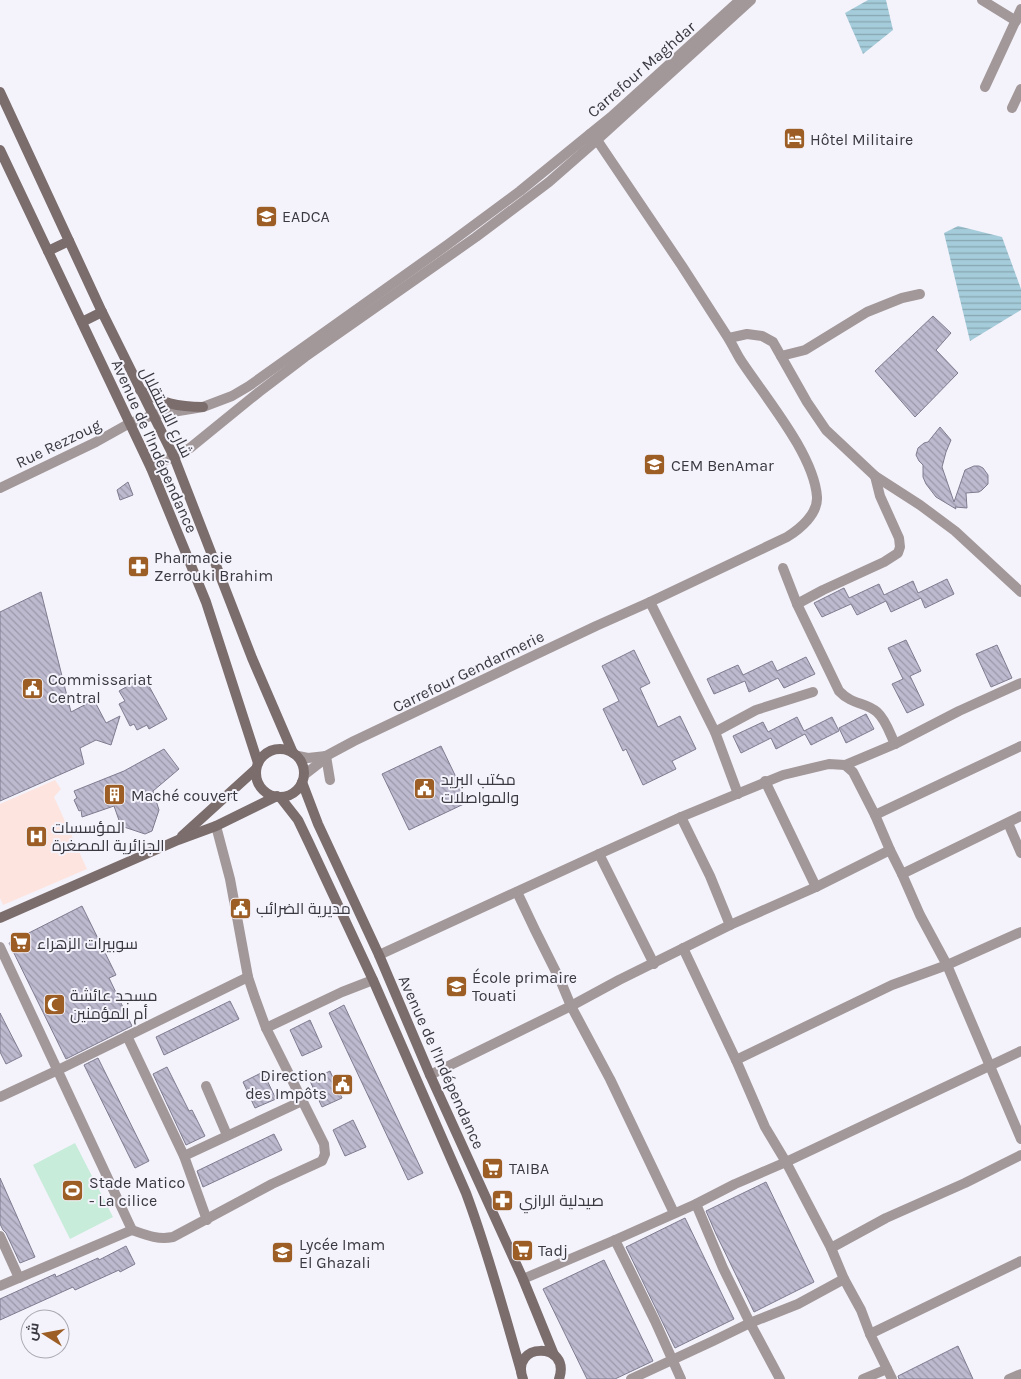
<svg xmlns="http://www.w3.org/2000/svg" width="1021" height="1379" font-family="Karla,Cairo,sans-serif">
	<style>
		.medical { fill: #fee4de }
		.pitch { fill: #c7ecd9 }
		.water { fill: url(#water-rules) }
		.building { fill: url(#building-back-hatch); stroke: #7f7c90 }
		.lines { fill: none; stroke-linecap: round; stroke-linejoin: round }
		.pedestrian { stroke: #a39899; stroke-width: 10 }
		.minor { stroke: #a39899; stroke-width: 10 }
		.tertiary { stroke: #a39899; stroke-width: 10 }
		.secondary { stroke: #7c6d6d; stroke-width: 10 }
		.labels { text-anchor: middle; stroke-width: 4; stroke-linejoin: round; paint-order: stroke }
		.street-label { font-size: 16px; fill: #3a3941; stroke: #f4f3fc }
		.poi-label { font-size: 16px; fill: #3a3941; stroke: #f4f3fc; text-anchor: start }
	</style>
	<defs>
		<pattern id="water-rules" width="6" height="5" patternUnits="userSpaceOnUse" patternTransform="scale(1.25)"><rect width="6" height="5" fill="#a5ccda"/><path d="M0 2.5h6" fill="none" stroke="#87a7b2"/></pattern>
		<pattern id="building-back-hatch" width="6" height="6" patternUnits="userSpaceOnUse" patternTransform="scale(1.25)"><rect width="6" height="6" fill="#bdbacf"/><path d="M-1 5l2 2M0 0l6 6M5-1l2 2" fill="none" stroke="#9b98aa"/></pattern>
	</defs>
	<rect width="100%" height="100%" fill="#f4f3fc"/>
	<polygon class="medical" points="55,780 61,789 54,797 87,869 3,905 0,898 0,804"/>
	<polygon class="pitch" points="75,1143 113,1217 70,1239 33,1165"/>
	<g class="water">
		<polygon points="868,0 886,0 893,30 863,54 845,13"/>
		<polygon points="958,226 1002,237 1021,289 1021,310 970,341 944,233"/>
	</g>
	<g class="building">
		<polygon points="933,316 951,333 936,350 958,373 915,417 875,371"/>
		<polygon points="940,427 951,440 946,452 942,467 954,502 965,470 974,466 979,466 983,468 988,475 988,484 982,490 979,492 966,493 967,508 955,507 956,509 936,497 926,484 923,477 923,465 919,461 916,455 918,448 924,443 928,442"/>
		<polygon points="128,482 133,495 120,500 117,490"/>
		<polygon points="947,579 954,594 925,608 921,598 891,612 886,601 857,615 851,604 822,617 814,603 844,588 849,598 879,584 884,595 913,581 918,593"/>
		<polygon points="41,592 71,712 94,700 106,723 120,716 111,745 96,740 80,748 84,764 0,801 0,612"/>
		<polygon points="906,640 921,671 910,676 924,705 907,713 892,684 903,679 888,648"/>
		<polygon points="997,645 1012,678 991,687 976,654"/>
		<polygon points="634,650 650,683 640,688 658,727 680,716 696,749 672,761 676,769 643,785 626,749 623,751 603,709 619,701 602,666"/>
		<polygon points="806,657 815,674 784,688 778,678 749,692 745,681 714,694 707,679 738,665 743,675 772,661 777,671"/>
		<polygon points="144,677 167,719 149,729 147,725 137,730 134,724 130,726 119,704 125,701 119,691"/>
		<polygon points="866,714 874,729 846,743 839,728"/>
		<polygon points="797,717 804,731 832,717 839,731 811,745 805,734 776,749 771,738 741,753 733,736 763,722 768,732"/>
		<polygon points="441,746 468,802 409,830 382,774"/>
		<polygon points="164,749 179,769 153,791 159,810 152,831 145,834 121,826 114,806 82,817 81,810 79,811 74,800 77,798 74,791 124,771"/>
		<polygon points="82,906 116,975 109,978 132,1026 66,1059 9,943"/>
		<polygon points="230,1001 239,1019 164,1055 156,1037"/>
		<polygon points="344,1005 423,1173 408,1180 329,1013"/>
		<polygon points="0,1013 22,1056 6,1064 0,1052"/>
		<polygon points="310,1020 322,1047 302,1056 290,1030"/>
		<polygon points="98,1058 149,1161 135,1168 84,1065"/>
		<polygon points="167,1067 189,1111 192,1110 205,1136 186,1145 153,1074"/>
		<polygon points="330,1071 342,1098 322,1107 310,1081"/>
		<polygon points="263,1072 276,1099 255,1108 243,1082"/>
		<polygon points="353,1120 366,1147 345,1156 333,1130"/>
		<polygon points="274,1134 282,1150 203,1187 197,1171"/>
		<polygon points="0,1178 35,1257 20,1263 6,1233 3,1230 0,1224"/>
		<polygon points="766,1182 814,1282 754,1312 716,1234 706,1211"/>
		<polygon points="685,1218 734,1319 675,1348 626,1247"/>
		<polygon points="126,1246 135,1264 120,1272 119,1270 75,1290 73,1287 0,1320 0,1299 55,1274 56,1277 98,1258 99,1260"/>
		<polygon points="604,1260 653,1361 615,1379 587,1379 543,1289"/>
		<polygon points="958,1346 973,1379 899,1379 898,1376"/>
	</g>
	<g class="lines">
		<polyline class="pedestrian" points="326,756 330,780"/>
		<g class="minor">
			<polyline points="982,0 1016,21"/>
			<polyline points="985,87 1021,9"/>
			<polyline points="1012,108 1021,89"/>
			<polyline points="781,356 805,350 867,312 902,298 920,294"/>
			<polyline points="0,488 96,442 130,423"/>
			<path d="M783 568 797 604 839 691C852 705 866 702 877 712 886 720 890 734 895 744"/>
			<polyline points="650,602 715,732 738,794"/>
			<polyline points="797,604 823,590 884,562 898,553 900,547 899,538 880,496 875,476"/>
			<polyline points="715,732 756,710 813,692"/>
			<polyline points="845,765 895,744 959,711 1021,683"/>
			<polyline points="765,781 816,887"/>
			<polyline points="875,815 890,850 902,874 920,915 947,965 1021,1139"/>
			<polyline points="681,817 710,876 730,925"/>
			<polyline points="1008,823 1021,853"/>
			<polyline points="599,854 654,964"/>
			<polyline points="902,874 1021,816"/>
			<polyline points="517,892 535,930 561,982 571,1006 610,1079 674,1213"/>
			<polyline points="0,947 132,1230"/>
			<polyline points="683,948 736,1060 765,1127 786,1162 831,1248 844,1279 861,1310 870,1334 892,1379"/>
			<polyline points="379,955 599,854 681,817 783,775 829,764 845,765 853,772 875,815 1021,746"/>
			<polyline points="266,1028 342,992 373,980"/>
			<polyline points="127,1036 184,1156 207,1220"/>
			<polyline points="736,1060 892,985 947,965 1021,932"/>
			<polyline points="430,1075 571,1006 619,980 730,925 816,887 890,850"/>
			<polyline points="206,1086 227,1135"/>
			<polyline points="0,1097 58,1070 248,977"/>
			<polyline points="184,1156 302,1101"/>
			<polyline points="696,1204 723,1268 750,1323 780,1379"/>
			<polyline points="0,1236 19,1278"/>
			<polyline points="615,1240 655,1321 681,1379"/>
			<polyline points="831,1248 886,1218 965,1183 1021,1155"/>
			<polyline points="523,1279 615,1240 696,1204 735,1184 786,1162 1021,1051"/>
			<path d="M0 1286 132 1230C146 1235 158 1240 173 1237L272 1184 322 1161 325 1154 324 1144 266 1028 255 998 248 977 230 879 216 826"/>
			<polyline points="870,1334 1021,1261"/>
			<polyline points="631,1379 713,1341 750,1323 798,1304 844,1279"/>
			<polyline points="863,1379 887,1369"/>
			<polyline points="1009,1379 1021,1374"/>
		</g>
		<g class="tertiary">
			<polyline points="729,338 747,334 762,336 773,342 807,402 826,430 875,476 920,505 955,531 1021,592"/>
			<polyline points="130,423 154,415 203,407 232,396 249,386 447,245 520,191 590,134"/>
			<polyline points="151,468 190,448 259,392 305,357 476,237 549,182 597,140 751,0"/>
			<polyline points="298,756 308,758 326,756"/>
			<path d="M304 775 322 761 326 756 354 741 596 626 650 602 787 537C800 529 818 514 817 497 814 454 764 396 740 359 736 352 732 344 727 336 712 313 697 289 682 266 654 224 625 182 597 140L590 134 611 117 740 0"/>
		</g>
		<g class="secondary">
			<polyline points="0,92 102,312 174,457 252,658 293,753"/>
			<polyline points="0,150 151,468 206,602 258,763"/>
			<polyline points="48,251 69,241"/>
			<polyline points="82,322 102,312"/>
			<path d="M140 390C161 403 178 407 203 407"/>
			<circle cx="280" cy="773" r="24"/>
			<polyline points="302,782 318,824 379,955 430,1075 523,1279 554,1355"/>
			<path d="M280 797 298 820 309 843 373 980 466 1193C488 1252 504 1312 521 1371"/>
			<polyline points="182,836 256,769"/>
			<polyline points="0,918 178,840 216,826 277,796"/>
			<path d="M523 1379C509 1342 572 1341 559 1379"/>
		</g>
	</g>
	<defs>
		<symbol id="hotel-square" viewBox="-11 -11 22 22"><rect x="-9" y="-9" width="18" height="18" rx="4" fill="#9d5e26" stroke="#f4f3fc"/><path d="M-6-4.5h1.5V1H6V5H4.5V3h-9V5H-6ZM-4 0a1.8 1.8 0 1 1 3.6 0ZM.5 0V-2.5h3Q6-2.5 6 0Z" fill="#fff"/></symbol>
		<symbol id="university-square" viewBox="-11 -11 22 22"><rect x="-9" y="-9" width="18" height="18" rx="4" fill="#9d5e26" stroke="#f4f3fc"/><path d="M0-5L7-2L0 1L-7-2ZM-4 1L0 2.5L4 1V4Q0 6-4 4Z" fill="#fff"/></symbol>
		<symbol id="school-square" viewBox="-11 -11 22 22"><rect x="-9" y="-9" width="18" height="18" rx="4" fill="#9d5e26" stroke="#f4f3fc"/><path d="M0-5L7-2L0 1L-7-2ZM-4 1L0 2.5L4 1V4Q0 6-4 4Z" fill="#fff"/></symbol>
		<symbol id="pharmacy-square" viewBox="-11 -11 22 22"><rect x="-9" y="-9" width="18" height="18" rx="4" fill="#9d5e26" stroke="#f4f3fc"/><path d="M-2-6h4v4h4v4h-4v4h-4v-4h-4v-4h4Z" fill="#fff"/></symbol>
		<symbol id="civic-square" viewBox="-11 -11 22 22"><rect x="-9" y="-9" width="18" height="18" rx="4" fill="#9d5e26" stroke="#f4f3fc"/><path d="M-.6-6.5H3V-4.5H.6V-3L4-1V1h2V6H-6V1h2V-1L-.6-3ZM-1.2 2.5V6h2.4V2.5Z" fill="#fff"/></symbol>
		<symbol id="building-square" viewBox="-11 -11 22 22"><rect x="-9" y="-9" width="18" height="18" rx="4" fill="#9d5e26" stroke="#f4f3fc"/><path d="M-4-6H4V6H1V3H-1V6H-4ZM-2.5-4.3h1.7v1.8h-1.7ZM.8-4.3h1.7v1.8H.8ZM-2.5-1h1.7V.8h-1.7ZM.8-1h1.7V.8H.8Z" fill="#fff"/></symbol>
		<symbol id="hospital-square" viewBox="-11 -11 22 22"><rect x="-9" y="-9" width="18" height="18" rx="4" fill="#9d5e26" stroke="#f4f3fc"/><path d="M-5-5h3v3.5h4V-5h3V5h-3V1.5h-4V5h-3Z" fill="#fff"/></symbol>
		<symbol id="supermarket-square" viewBox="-11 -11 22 22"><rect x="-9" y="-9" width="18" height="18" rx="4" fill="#9d5e26" stroke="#f4f3fc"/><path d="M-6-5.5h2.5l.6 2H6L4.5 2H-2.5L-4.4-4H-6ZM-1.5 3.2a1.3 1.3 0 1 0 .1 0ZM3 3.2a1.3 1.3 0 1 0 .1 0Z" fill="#fff"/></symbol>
		<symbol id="mosque-square" viewBox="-11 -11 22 22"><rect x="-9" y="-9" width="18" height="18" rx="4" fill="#9d5e26" stroke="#f4f3fc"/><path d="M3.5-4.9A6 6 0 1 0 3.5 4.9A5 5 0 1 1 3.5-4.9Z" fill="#fff"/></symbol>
		<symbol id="stadium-square" viewBox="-11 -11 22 22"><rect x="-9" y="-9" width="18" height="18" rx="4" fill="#9d5e26" stroke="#f4f3fc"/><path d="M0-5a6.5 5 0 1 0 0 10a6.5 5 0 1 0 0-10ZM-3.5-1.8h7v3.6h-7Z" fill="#fff"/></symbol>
	</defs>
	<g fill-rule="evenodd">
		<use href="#hotel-square" x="782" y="126" width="25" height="25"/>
		<use href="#university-square" x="254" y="204" width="25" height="25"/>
		<use href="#school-square" x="642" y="452" width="25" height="25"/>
		<use href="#pharmacy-square" x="126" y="554" width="25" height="25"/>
		<use href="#civic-square" x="20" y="676" width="25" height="25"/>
		<use href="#civic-square" x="412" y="776" width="25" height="25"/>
		<use href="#building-square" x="102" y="782" width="25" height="25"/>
		<use href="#hospital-square" x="24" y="824" width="25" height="25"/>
		<use href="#civic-square" x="228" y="896" width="25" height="25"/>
		<use href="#supermarket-square" x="8" y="930" width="25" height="25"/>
		<use href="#school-square" x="444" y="974" width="25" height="25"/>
		<use href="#mosque-square" x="42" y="992" width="25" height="25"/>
		<use href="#civic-square" x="330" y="1072" width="25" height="25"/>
		<use href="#supermarket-square" x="480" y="1156" width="25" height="25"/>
		<use href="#stadium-square" x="60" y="1178" width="25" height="25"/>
		<use href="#pharmacy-square" x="490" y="1188" width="25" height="25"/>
		<use href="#supermarket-square" x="510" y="1238" width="25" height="25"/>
		<use href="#school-square" x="270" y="1240" width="25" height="25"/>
	</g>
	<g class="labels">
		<g class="street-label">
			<text transform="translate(641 69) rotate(-41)" y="6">Carrefour Maghdar</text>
			<text transform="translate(167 412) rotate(64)" y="6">شارع الاستقلال</text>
			<text transform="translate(58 443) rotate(-26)" y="6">Rue Rezzoug</text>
			<text transform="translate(155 446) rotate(66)" y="6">Avenue de l'Indépendance</text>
			<text transform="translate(468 671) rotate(-26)" y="6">Carrefour Gendarmerie</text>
			<text transform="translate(442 1062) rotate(66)" y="6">Avenue de l'Indépendance</text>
		</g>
		<g class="poi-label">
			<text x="810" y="145">Hôtel Militaire</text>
			<text x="282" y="222">EADCA</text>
			<text x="671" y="471">CEM BenAmar</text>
			<text x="154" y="563">Pharmacie<tspan x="154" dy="18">Zerrouki Brahim</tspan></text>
			<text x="48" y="685">Commissariat<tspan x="48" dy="18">Central</tspan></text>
			<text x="441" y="785">مكتب البريد<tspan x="441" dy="18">والمواصلات</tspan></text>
			<text x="131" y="801">Maché couvert</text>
			<text x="52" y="833">المؤسسات<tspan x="52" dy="18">الجزائرية المصغرة</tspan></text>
			<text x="256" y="914">مديرية الضرائب</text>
			<text x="37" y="949">سوبيرات الزهراء</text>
			<text x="472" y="983">École primaire<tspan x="472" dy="18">Touati</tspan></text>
			<text x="70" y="1001">مسجد عائشة<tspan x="70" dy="18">أم المؤمنين</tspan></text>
			<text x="327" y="1081" text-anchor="end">Direction<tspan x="327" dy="18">des Impôts</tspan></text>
			<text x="509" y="1174">TAIBA</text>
			<text x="89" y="1188">Stade Matico<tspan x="89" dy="18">- La cilice</tspan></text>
			<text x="519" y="1206">صيدلية الرازي</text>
			<text x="299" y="1250">Lycée Imam<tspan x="299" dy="18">El Ghazali</tspan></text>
			<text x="538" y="1256">Tadj</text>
		</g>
	</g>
	<g transform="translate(45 1334) rotate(281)"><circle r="24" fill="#f4f3fc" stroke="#aaa9b1"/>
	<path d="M0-4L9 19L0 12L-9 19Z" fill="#9d5e26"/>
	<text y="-8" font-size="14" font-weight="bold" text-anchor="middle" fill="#3a3941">ش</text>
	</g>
</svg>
